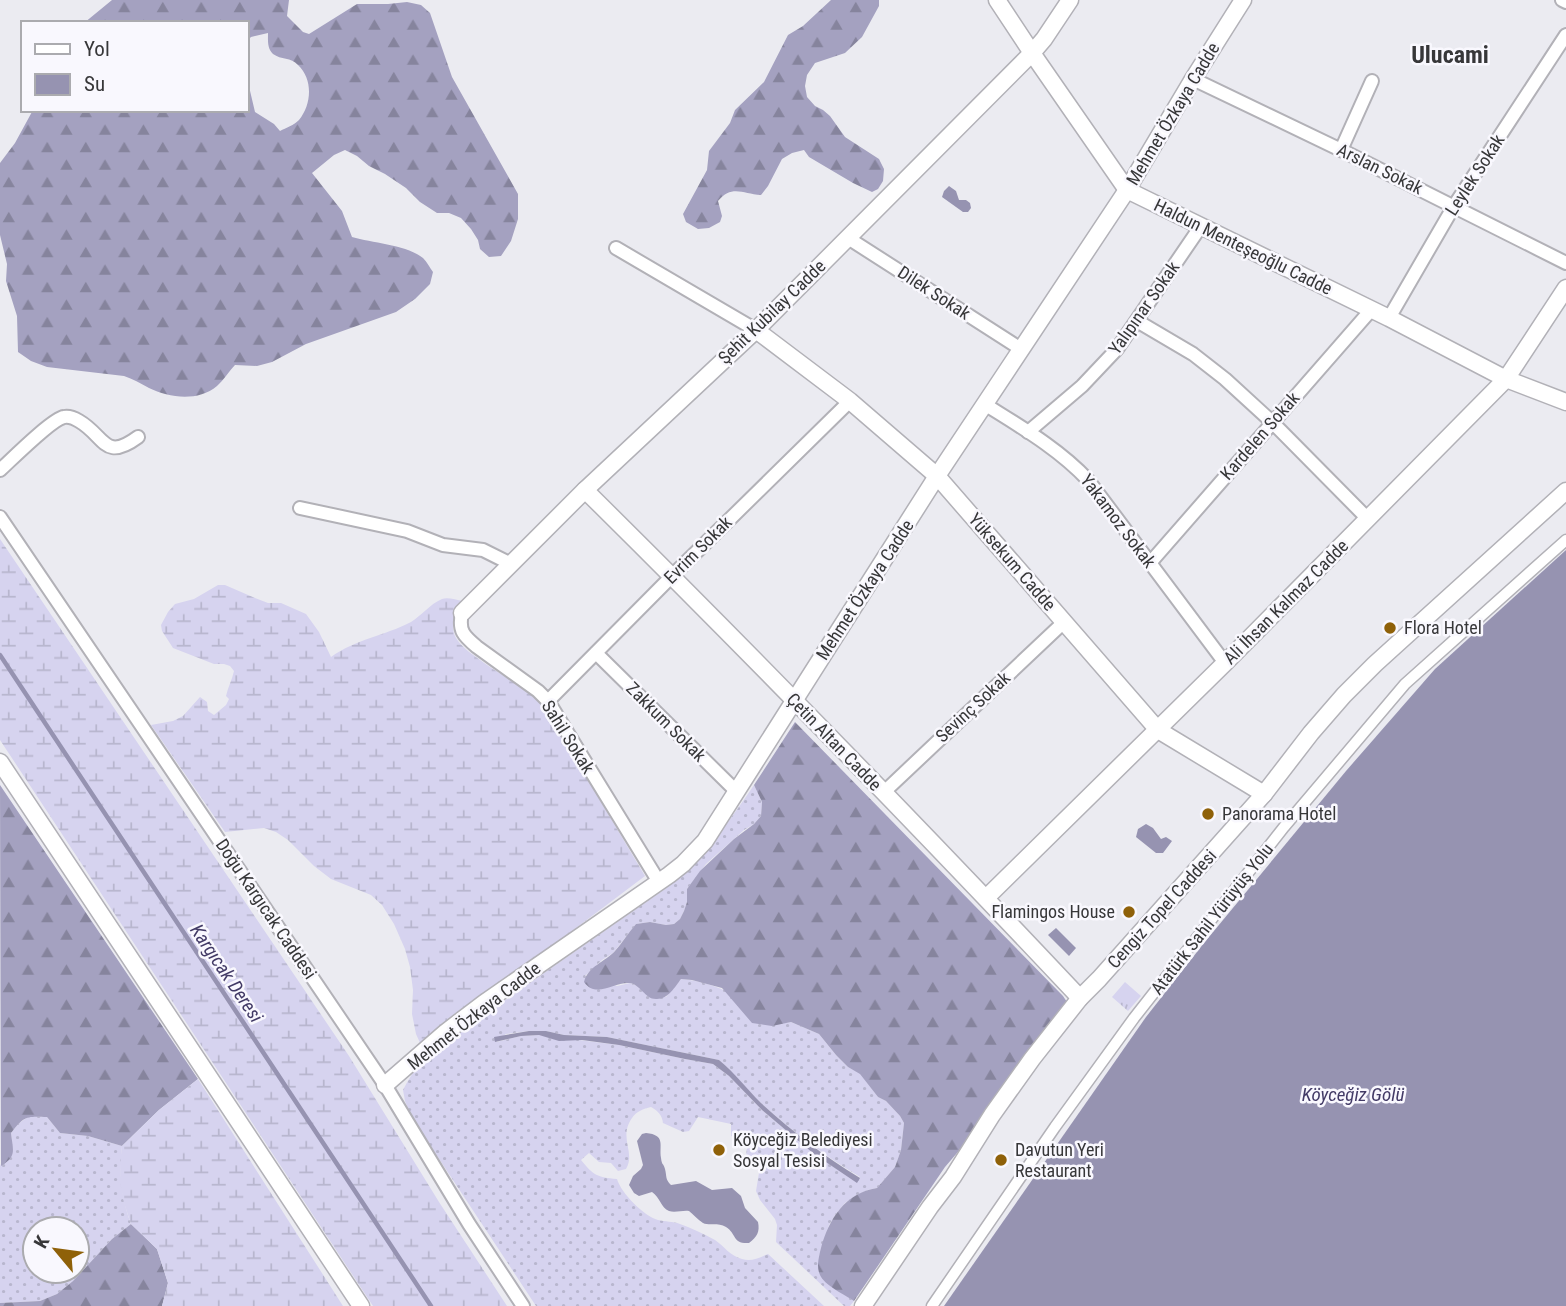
<svg xmlns="http://www.w3.org/2000/svg" width="1566" height="1306" font-family="'Roboto Condensed',sans-serif">
	<style>
		.grass { fill: url(#grass-dots); fill-rule: evenodd }
		.forest { fill: url(#forest-firs) }
		.wetland { fill: url(#wetland-marsh) }
		.park { fill: url(#park-tufts) }
		.water { fill: #9693b1 }
		.lines { fill: none; stroke-linecap: round; stroke-linejoin: round }
		.stream { stroke: #9693b1; stroke-width: 4.5 }
		.pedestrian-casing { stroke: #b2b1b7; stroke-width: 13 }
		.minor-casing { stroke: #b2b1b7; stroke-width: 16 }
		.tertiary-casing { stroke: #b2b1b7; stroke-width: 19 }
		.pedestrian { stroke: #fff; stroke-width: 10 }
		.minor { stroke: #fff; stroke-width: 12 }
		.tertiary { stroke: #fff; stroke-width: 16 }
		.poi-dot { fill: #8f6109; stroke: #f9f8fe; stroke-width: 2.5 }
		.labels { text-anchor: middle; stroke-width: 5; stroke-linejoin: round; paint-order: stroke }
		.street-label { font-size: 18px; fill: #373739; stroke: #f9f8fe }
		.poi-label { font-size: 18px; fill: #373739; stroke: #f9f8fe; text-anchor: start }
		.water-label { font-size: 19px; font-style: italic; fill: #423a66; stroke: #f9f8fe }
		.district-label { font-size: 24px; font-weight: bold; fill: #373739; stroke: #f9f8fe }
	</style>
	<defs>
		<pattern id="grass-dots" width="8" height="8" patternUnits="userSpaceOnUse" patternTransform="scale(1.75)"><rect width="8" height="8" fill="#d6d3ef"/><path d="M2 2h.1M6 6h.1" fill="none" stroke="#b8b6ce" stroke-width="1.8" stroke-linecap="round"/></pattern>
		<pattern id="forest-firs" width="22" height="20" patternUnits="userSpaceOnUse" patternTransform="scale(1.75)"><rect width="22" height="20" fill="#a4a1c0"/><path d="M5 1l3.5 6h-7zM16 11l3.5 6h-7z" fill="#86849d"/></pattern>
		<pattern id="wetland-marsh" width="20" height="14" patternUnits="userSpaceOnUse" patternTransform="scale(1.75)"><rect width="20" height="14" fill="#d6d3ef"/><path d="M1 5h8M5 5V1M11 12h8M15 12V8" fill="none" stroke="#b8b6ce"/></pattern>
		<pattern id="park-tufts" width="24" height="20" patternUnits="userSpaceOnUse" patternTransform="scale(1.75)"><rect width="24" height="20" fill="#d6d3ef"/><path d="M3 7l-1-3M5 7V3M7 7l1-3M15 17l-1-3M17 17v-4M19 17l1-3" fill="none" stroke="#b8b6ce"/></pattern>
	</defs>
	<rect width="100%" height="100%" fill="#ebebf1"/>
	<g class="grass">
		<path d="M754 785 762 802 761 816 754 824 744 830 706 864 687 889V902L684 911 680 919 674 924 666 925 650 922 636 924 613 953 602 960 585 976 617 986 630 983 666 997 681 979C720 982 751 1004 783 1023L791 1022 819 1034 836 1055 848 1067 860 1073 878 1097 886 1101 900 1116 904 1123 901 1150 895 1167 877 1188 868 1190 857 1195 845 1203 836 1214 829 1225 819 1257 826 1282 854 1301 850 1306H844L776 1242 777 1225 775 1219 760 1200 756 1191 760 1167 746 1156 748 1139 731 1136V1124L698 1117 689 1131 683 1132 663 1123C662 1115 658 1111 651 1107 643 1109 637 1111 632 1118 618 1138 636 1152 626 1169L618 1171 611 1163 599 1162 589 1153 581 1160C594 1176 597 1177 617 1179 621 1193 644 1216 658 1220 665 1222 673 1221 680 1224 691 1228 704 1234 715 1240 724 1246 730 1256 742 1259 751 1262 759 1258 768 1254L824 1306H536L412 1118 405 1101 403 1090C412 1072 423 1058 439 1046L665 889C702 858 727 825 754 785ZM529 1031H546L564 1035 607 1037 719 1060C735 1074 747 1090 762 1104 793 1132 825 1156 860 1177L857 1182 814 1154 762 1110 729 1076 713 1064 685 1059 619 1045 539 1035 521 1036 496 1042 506 1034Z"/>
		<path d="M29 1116 47 1117 60 1133 88 1136 122 1146C119 1175 121 1197 131 1224L112 1239 73 1281 57 1294 40 1301 0 1303V1166L12 1141 11 1133 18 1124ZM35 1229H77V1271H35Z"/>
	</g>
	<g class="forest">
		<path d="M112 0H289L287 16 303 32 309 34 357 4H388L407 2 421 5 430 13 452 77 518 194V219L511 241 501 256 489 257 480 249 478 240 471 229 461 218 449 213H437L420 202 406 188 385 174 369 166 357 156 345 150 334 155 312 173 342 211 352 237C373 243 407 245 423 258 427 262 430 268 433 272L430 284 415 299 396 312 306 344 272 362 257 366 235 365C229 371 224 380 217 386 198 402 169 398 149 388 140 383 133 379 124 376L47 367 31 361 18 352 17 316 6 281 7 264 0 235V163L15 143 33 110H247V78L255 112 274 124 280 131C286 128 294 125 299 120 312 104 313 79 298 65 291 57 281 60 273 54 267 48 268 41 268 33L251 37 247 41V23H84Z"/>
		<path d="M831 0H879V6L862 37 845 53 815 63 807 75 805 86 807 97 815 106 823 110 830 116 845 137 879 159 884 169 883 181 878 189 872 192 853 183 809 157 804 150 792 153 782 159 768 186 761 195C743 194 732 184 718 201L722 216 720 222 709 228 698 229 686 222 683 214 707 170 709 151 730 123 735 110 764 82 788 35 803 26Z"/>
		<path d="M795 722 1063 996 1071 1008 994 1110 945 1167 854 1301C845 1295 824 1285 820 1275 816 1267 819 1256 821 1248 829 1219 845 1193 877 1188L895 1167 901 1150 904 1123 900 1116 886 1101 878 1097 860 1074 848 1067 836 1055 819 1034 791 1022 772 1026 752 1023 722 988 692 980 681 979C675 987 668 999 657 999 645 1000 641 984 629 983 614 982 596 999 584 982 588 966 605 962 615 951 622 943 628 933 636 924L650 922 666 925 674 924 680 919 684 911 687 902V889L700 871 734 839 754 824 761 816 762 802 754 785Z"/>
		<path d="M0 785 198 1079 159 1110 122 1146 88 1136 60 1133 47 1117C26 1116 24 1116 11 1133 13 1151 17 1156 1 1166Z"/>
		<polygon points="131,1224 157,1249 168,1283 162,1306 0,1306 0,1303 40,1301 57,1294 73,1281 112,1239"/>
	</g>
	<g class="wetland">
		<polygon points="0,539 349,1056 439,1202 507,1306 373,1306 0,740"/>
		<path d="M218 585H225L255 598 268 603H281L306 614 319 632 331 657C356 639 384 636 411 622 421 616 430 604 442 599 448 597 456 600 463 601 456 612 449 625 456 638 460 645 469 652 476 657 498 674 525 686 544 706L645 876 421 1045 416 1034 412 1014 413 990 410 967 405 949 394 924 382 905 371 895 331 879 314 866 288 840 276 832 264 828 225 832 151 725 173 721 183 716 200 697 207 702 208 711 214 715 226 705 229 699 226 696C228 687 232 680 234 671L230 666 224 664H214L173 648 162 631 161 625 168 612 175 604 194 599Z"/>
		<polygon points="198,1079 343,1306 162,1306 168,1283 157,1249 131,1224 124,1203 121,1187 120,1163 122,1146 159,1110"/>
	</g>
	<polygon class="park" points="1125,982 1141,996 1128,1011 1112,997"/>
	<g class="water">
		<polygon points="949,186 956,191 959,200 966,200 970,203 971,208 968,212 963,212 942,197 944,191"/>
		<polygon points="1566,550 1566,1306 944,1306 1146,1017 1204,943 1346,771 1435,669"/>
		<polygon points="1146,824 1153,828 1161,839 1166,837 1172,841 1163,853 1156,853 1136,837 1138,829"/>
		<polygon points="1056,928 1076,948 1069,956 1048,935"/>
		<path d="M529 1031H546L564 1035 607 1037 719 1060C735 1073 747 1089 761 1103 792 1131 824 1156 860 1178L857 1183 814 1154 762 1110 729 1076 713 1064 685 1059 619 1045 582 1040 559 1041 539 1035 521 1036 495 1042 494 1037Z"/>
		<path d="M646 1133C666 1135 659 1145 661 1158 662 1166 663 1162 665 1169 667 1177 665 1179 671 1185L696 1181 712 1190 732 1188 741 1196 745 1208 758 1222C760 1232 757 1237 749 1243 732 1244 737 1234 726 1227 718 1222 709 1226 703 1223 698 1220 693 1214 689 1211 683 1210 675 1213 669 1211 661 1208 660 1197 652 1192L639 1196 634 1193 629 1185 633 1176 641 1169 643 1165 637 1141 642 1134Z"/>
	</g>
	<g class="lines">
		<polyline class="stream" points="0,655 431,1306"/>
		<defs>
			<polyline id="pedestrian" points="932,1306 1055,1127 1134,1018 1284,827 1405,684 1566,540"/>
			<g id="minor">
				<polyline points="1562,0 1566,2"/>
				<polyline points="1193,79 1341,150 1566,263"/>
				<polyline points="1341,150 1372,81"/>
				<polyline points="848,238 1021,349"/>
				<polyline points="616,248 756,330"/>
				<polyline points="1389,318 1454,206 1566,35"/>
				<polyline points="1137,321 1193,354 1225,379 1272,422 1368,519"/>
				<path d="M986 405C1021 427 1059 449 1088 480L1225 663"/>
				<polyline points="1028,432 1082,386 1117,349 1201,226"/>
				<path d="M0 470C11 460 52 419 64 417 69 416 74 418 79 421 105 436 104 462 138 437"/>
				<polyline points="300,508 407,531 443,545 483,550 511,564"/>
				<polyline points="0,517 385,1085 469,1224 523,1306"/>
				<polyline points="1150,563 1371,310"/>
				<path d="M462 613C458 631 464 636 477 647L538 691 548 701 659 882"/>
				<polyline points="596,653 736,791"/>
				<polyline points="548,701 672,576 850,401"/>
				<polyline points="883,793 1064,622"/>
			</g>
			<g id="tertiary">
				<polyline points="997,0 1032,53 1127,190 1389,318 1506,379 1566,402"/>
				<polyline points="756,330 850,401 937,476 1158,730 1264,794"/>
				<path d="M585 490C753 656 918 826 1080 998"/>
				<polyline points="462,613 585,490 756,330 1032,53 1044,39 1070,0"/>
				<polyline points="0,762 361,1306"/>
				<polyline points="986,898 1225,663 1506,379 1566,288"/>
				<polyline points="385,1085 446,1032 484,1003 669,875 683,864 705,841 937,476 1127,190 1193,79 1243,0"/>
				<polyline points="863,1306 930,1207 953,1177 992,1115 1032,1059 1080,998 1099,979 1264,794 1311,733 1344,695 1375,664 1566,491"/>
			</g>
		</defs>
		<use href="#pedestrian" class="pedestrian-casing"/>
		<use href="#minor" class="minor-casing"/>
		<use href="#tertiary" class="tertiary-casing"/>
		<use href="#pedestrian" class="pedestrian"/>
		<use href="#minor" class="minor"/>
		<use href="#tertiary" class="tertiary"/>
	</g>
	<g class="poi-dot">
		<circle cx="1390" cy="628" r="7"/>
		<circle cx="1208" cy="814" r="7"/>
		<circle cx="1129" cy="912" r="7"/>
		<circle cx="719" cy="1150" r="7"/>
		<circle cx="1001" cy="1160" r="7"/>
	</g>
	<g class="labels">
		<g class="street-label">
			<text transform="translate(1173 114) rotate(-59)" y="6">Mehmet Özkaya Cadde</text>
			<text transform="translate(1380 169) rotate(26)" y="6">Arslan Sokak</text>
			<text transform="translate(1475 175) rotate(-57)" y="6">Leylek Sokak</text>
			<text transform="translate(1243 247) rotate(26)" y="6">Haldun Menteşeoğlu Cadde</text>
			<text transform="translate(934 293) rotate(33)" y="6">Dilek Sokak</text>
			<text transform="translate(1144 308) rotate(-55)" y="6">Yalıpınar Sokak</text>
			<text transform="translate(772 312) rotate(-44)" y="6">Şehit Kubilay Cadde</text>
			<text transform="translate(1260 436) rotate(-49)" y="6">Kardelen Sokak</text>
			<text transform="translate(1118 521) rotate(53)" y="6">Yakamoz Sokak</text>
			<text transform="translate(698 550) rotate(-45)" y="6">Evrim Sokak</text>
			<text transform="translate(1012 562) rotate(49)" y="6">Yüksekum Cadde</text>
			<text transform="translate(865 590) rotate(-57)" y="6">Mehmet Özkaya Cadde</text>
			<text transform="translate(1286 602) rotate(-45)" y="6">Ali İhsan Kalmaz Cadde</text>
			<text transform="translate(973 707) rotate(-43)" y="6">Sevinç Sokak</text>
			<text transform="translate(666 722) rotate(45)" y="6">Zakkum Sokak</text>
			<text transform="translate(568 737) rotate(58)" y="6">Sahil Sokak</text>
			<text transform="translate(834 742) rotate(46)" y="6">Çetin Altan Cadde</text>
			<text transform="translate(266 909) rotate(56)" y="6">Doğu Kargıcak Caddesi</text>
			<text transform="translate(1162 909) rotate(-48)" y="6">Cengiz Topel Caddesi</text>
			<text transform="translate(1212 919) rotate(-52)" y="6">Atatürk Sahil Yürüyüş Yolu</text>
			<text transform="translate(474 1016) rotate(-38)" y="6">Mehmet Özkaya Cadde</text>
		</g>
		<g class="poi-label">
			<text x="1404" y="634">Flora Hotel</text>
			<text x="1222" y="820">Panorama Hotel</text>
			<text x="1115" y="918" text-anchor="end">Flamingos House</text>
			<text x="733" y="1146">Köyceğiz Belediyesi<tspan x="733" dy="21">Sosyal Tesisi</tspan></text>
			<text x="1015" y="1156">Davutun Yeri<tspan x="1015" dy="21">Restaurant</tspan></text>
		</g>
		<g class="water-label">
			<text transform="translate(227 973) rotate(56)" y="7">Kargıcak Deresi</text>
			<text x="1353" y="1101">Köyceğiz Gölü</text>
		</g>
		<g class="district-label">
			<text x="1450" y="63">Ulucami</text>
		</g>
	</g>
	<rect x="21" y="21" width="228" height="91" fill="#f9f8fe" stroke="#ababaf" stroke-width="2"/>
	<rect x="35" y="44" width="35" height="10" fill="#ffffff" stroke="#ababaf" stroke-width="2"/>
	<text x="84" y="56" font-size="21" fill="#373739">Yol</text>
	<rect x="35" y="74" width="35" height="21" fill="#9693b1" stroke="#ababaf" stroke-width="2"/>
	<text x="84" y="91" font-size="21" fill="#373739">Su</text>
	<g transform="translate(56 1250) rotate(299)"><circle r="33" fill="#f9f8fe" stroke="#ababaf" stroke-width="2"/>
	<path d="M0-5L12 26L0 18L-12 26Z" fill="#8f6109"/>
	<text y="-10" font-size="19" font-weight="bold" text-anchor="middle" fill="#373739">K</text>
	</g>
</svg>
